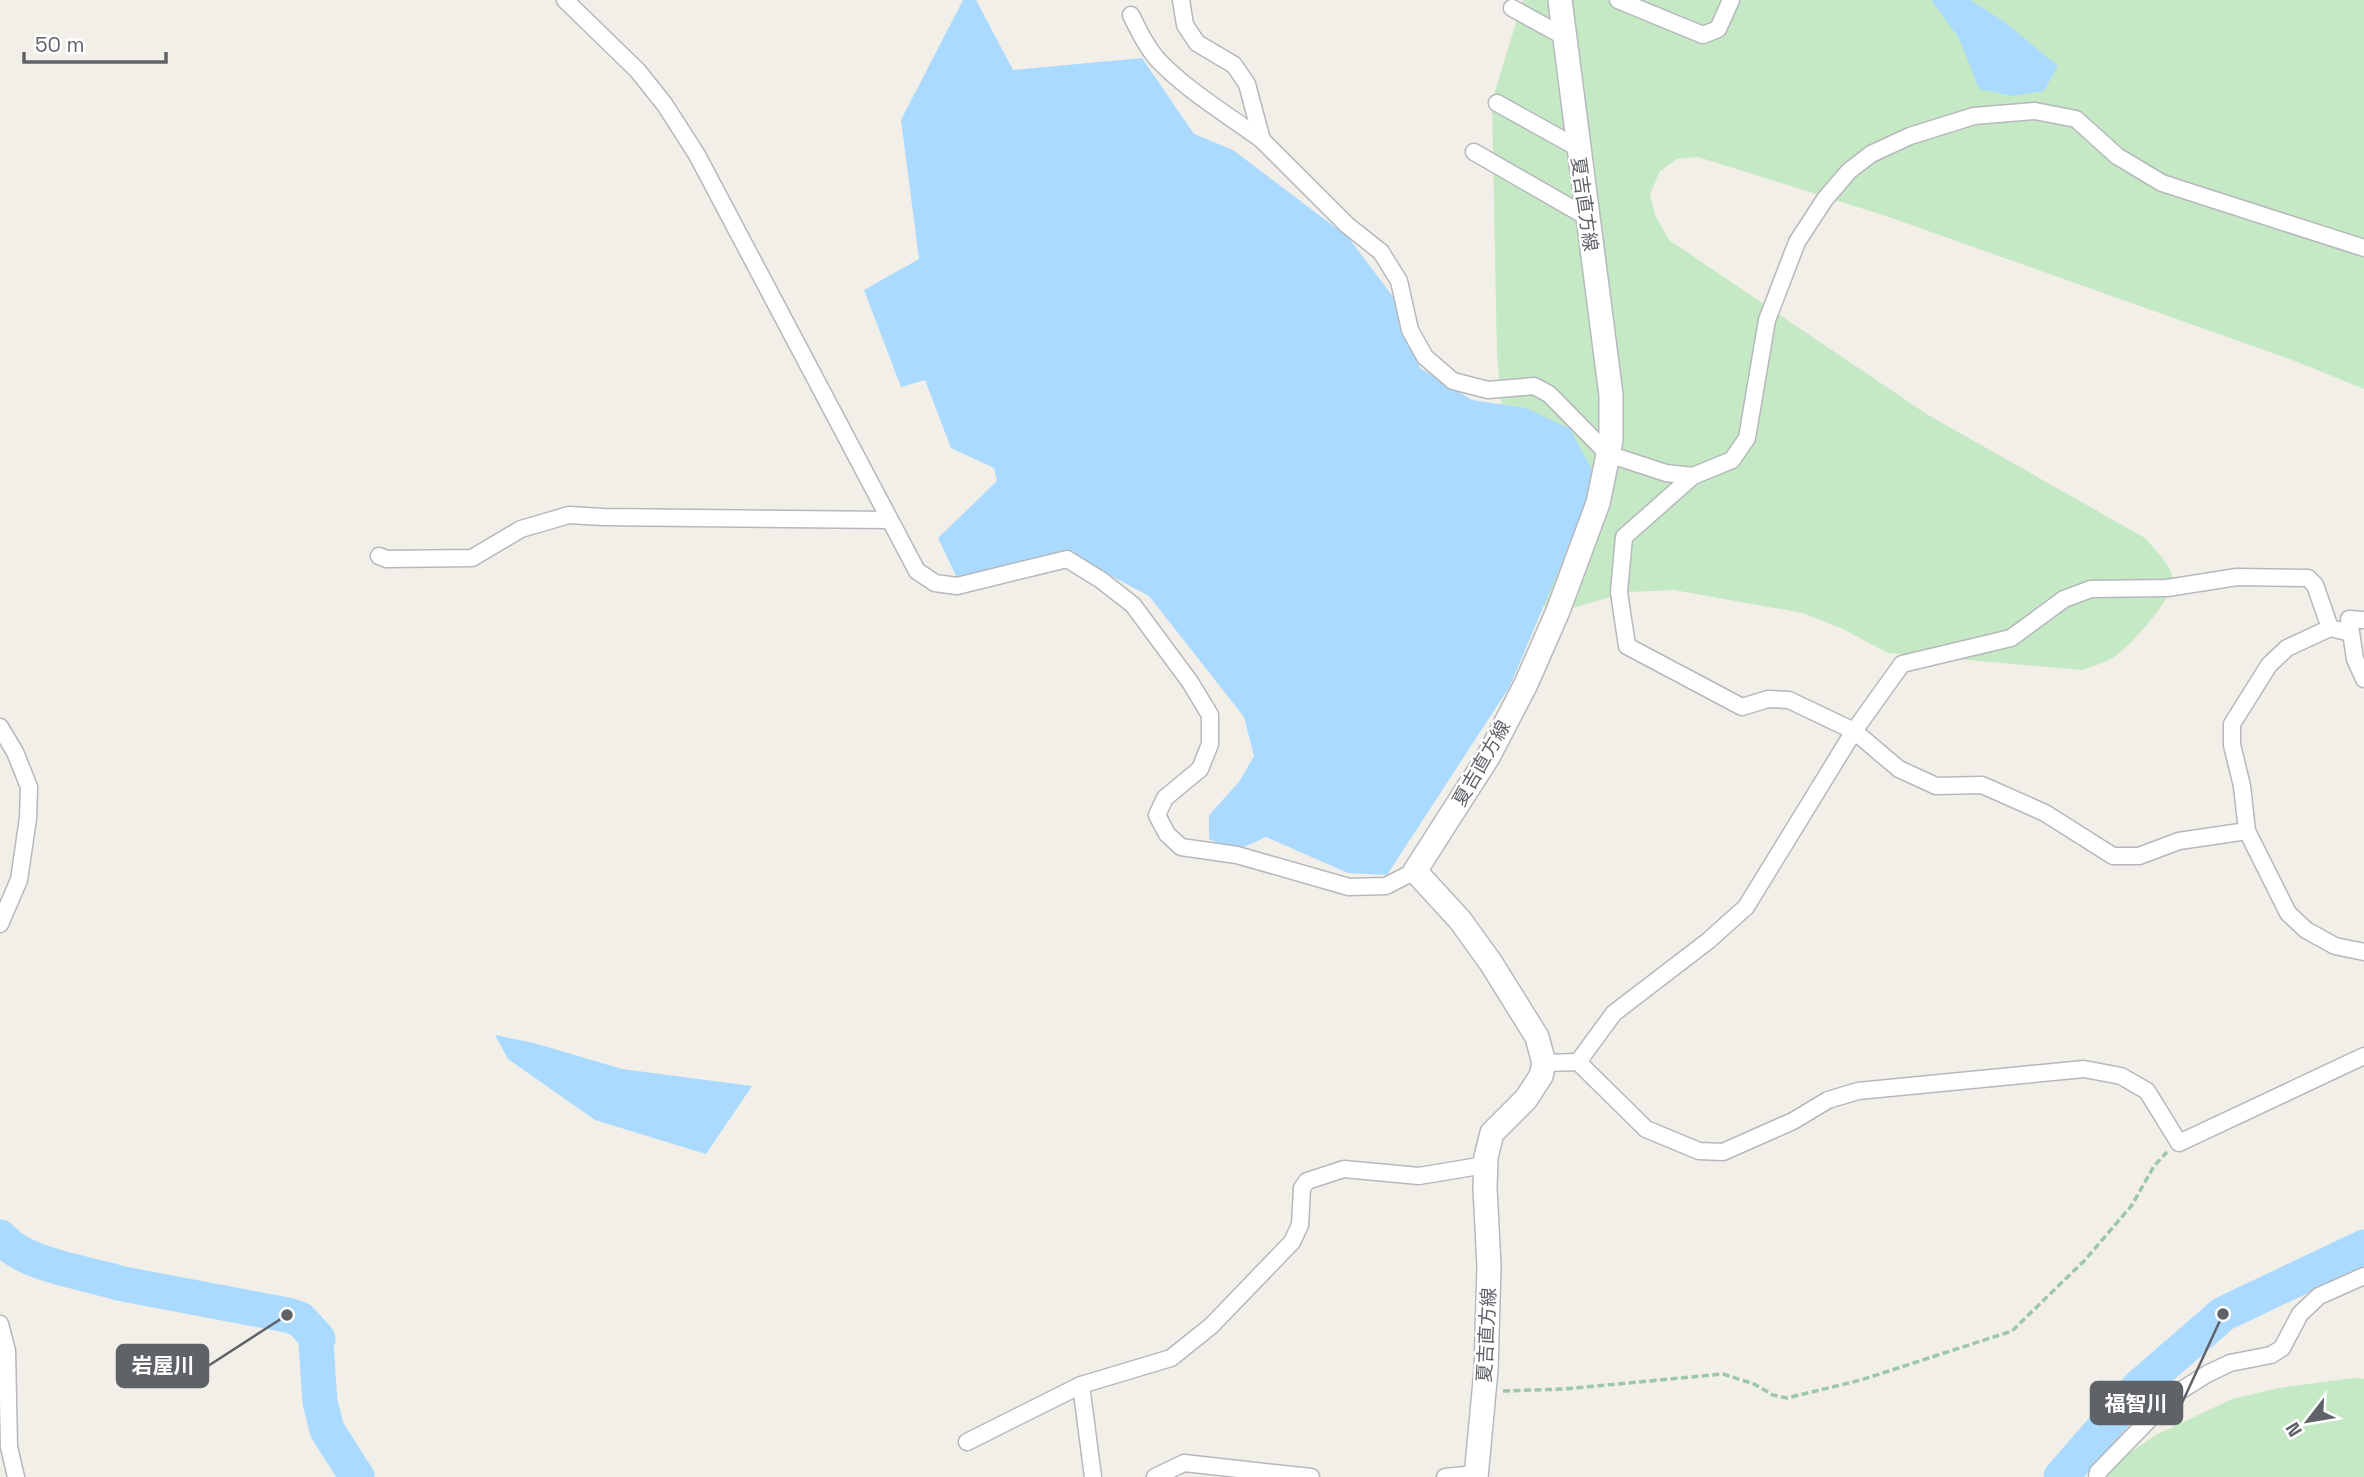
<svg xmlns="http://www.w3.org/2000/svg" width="2364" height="1477" font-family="'Space Grotesk','Noto Sans JP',sans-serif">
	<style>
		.green { fill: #c5e8c5 }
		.water { fill: #aadaff }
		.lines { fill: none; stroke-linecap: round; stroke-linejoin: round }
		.river { stroke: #aadaff; stroke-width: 35 }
		.minor-casing { stroke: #b5b8bc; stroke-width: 19 }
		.secondary-casing { stroke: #b6babf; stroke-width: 26 }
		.path { stroke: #9cc7a9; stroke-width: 3.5; stroke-dasharray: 7 3.5; stroke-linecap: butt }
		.minor { stroke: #fff; stroke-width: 16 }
		.secondary { stroke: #fff; stroke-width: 23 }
		.labels { text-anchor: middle; stroke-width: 5; stroke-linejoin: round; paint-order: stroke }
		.street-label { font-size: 19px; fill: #5f6368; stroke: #fff }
		.leader { fill: none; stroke: #5f6368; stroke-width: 2.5 }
		.callout-dot { fill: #5f6368; stroke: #fff; stroke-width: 2.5 }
		.callout { fill: #5f6368; stroke: #5f6368; stroke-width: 2.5 }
		.callout-label { font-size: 21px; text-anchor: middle; font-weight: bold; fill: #fff }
	</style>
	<rect width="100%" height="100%" fill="#f1efe8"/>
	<g class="green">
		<path d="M1523 0H2364V389L2295 361 1886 216 1698 157 1677 159 1660 171 1650 194 1655 215 1669 240 1928 415 2145 538C2155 550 2169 562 2173 578 2177 594 2131 645 2117 655 2107 662 2094 666 2082 670L1888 653 1843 629 1803 613 1674 590 1628 592 1555 613 1538 603 1510 505 1497 354 1492 101Z"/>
		<polygon points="2354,1378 2364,1379 2364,1477 2099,1477 2111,1465 2156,1435 2232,1399 2279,1388"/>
	</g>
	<g class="water">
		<polygon points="963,0 976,0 1013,70 1142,58 1194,134 1233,150 1348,237 1394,298 1420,368 1472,400 1526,408 1570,429 1597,479 1510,686 1387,875 1348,873 1266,837 1235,851 1209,839 1209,815 1239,782 1254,756 1244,717 1149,596 1068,553 957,578 938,538 997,481 994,468 951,448 925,380 901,387 864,290 919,259 901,120"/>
		<polygon points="1931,0 1970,0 2002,20 2058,66 2044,91 2012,96 1979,89 1959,38"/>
		<polygon points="495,1035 534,1043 622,1069 752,1086 706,1154 595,1120 508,1059"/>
	</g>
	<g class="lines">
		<g class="river">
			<path d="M0 1237C22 1261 61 1268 92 1276 101 1279 109 1279 118 1283L287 1315 300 1319 318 1339 316 1343 320 1402 327 1430 357 1477"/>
			<polyline points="2061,1477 2139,1387 2223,1314 2364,1247"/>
		</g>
		<defs>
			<g id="minor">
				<polyline points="565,0 638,71 665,105 697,155 917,571 935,583 957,586 1067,559 1101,580 1133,605 1190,682 1210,715 1210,744 1200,769 1165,798 1157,815 1167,834 1181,847 1237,855 1349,887 1386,886 1415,871"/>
				<polyline points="1181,0 1185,25 1197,43 1234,65 1247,84 1262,140 1347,225 1381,252 1399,281 1410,330 1425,357 1453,381 1488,390 1534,386 1549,394 1608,454 1666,473 1693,476 1732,460 1747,438 1767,320 1797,242 1825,199 1849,171 1871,154 1910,136 1974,116 2035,111 2076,119 2117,156 2162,183 2364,248"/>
				<polyline points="1618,0 1703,35 1718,29 1731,0"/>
				<polyline points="1512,8 1563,36"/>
				<path d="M1131 15C1139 31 1147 48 1159 61 1189 92 1228 115 1262 140"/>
				<polyline points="1497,103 1578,148"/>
				<polyline points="1474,152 1587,217"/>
				<polyline points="1693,476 1624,537 1619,592 1627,646 1742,707 1768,699 1789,700 1854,731 1899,769 1936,786 1982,785 2045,813 2113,856 2139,856 2179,841 2247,831"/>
				<polyline points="379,556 387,559 472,558 521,529 569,515 603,517 888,520"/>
				<polyline points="2364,620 2349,619 2355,659 2364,679"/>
				<polyline points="2330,628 2287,648 2269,665 2232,724 2232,745 2242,786 2247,831 2288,913 2306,930 2335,946 2364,952"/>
				<polyline points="0,727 15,752 29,787 28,818 19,880 0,924"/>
				<polyline points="1578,1062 1614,1013 1708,941 1746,907 1854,731 1902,664 2011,638 2064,599 2091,589 2167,588 2237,577 2308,578 2315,585 2330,628 2351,633"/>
				<polyline points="1544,1063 1578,1062 1646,1129 1699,1151 1723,1152 1793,1121 1828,1100 1858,1091 2084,1069 2121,1076 2147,1091 2179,1143 2364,1056"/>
				<polyline points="0,1324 7,1351 9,1447 16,1477"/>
				<polyline points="1081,1385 1171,1358 1211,1326 1292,1242 1300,1225 1302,1188 1307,1181 1344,1169 1419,1176 1485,1165"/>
				<polyline points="967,1442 1081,1385 1093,1477"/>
				<polyline points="1155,1477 1184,1463 1311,1477"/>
				<polyline points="1445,1477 1476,1474"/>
				<polyline points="2097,1477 2098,1472 2172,1396 2207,1374 2230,1363 2271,1355 2282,1348 2300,1314 2319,1296 2364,1276"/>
			</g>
			<polyline id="secondary" points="1476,1477 1486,1370 1489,1266 1485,1188 1486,1157 1492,1133 1526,1099 1541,1076 1544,1063 1537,1037 1491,963 1460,920 1415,871 1488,757 1526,684 1558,611 1598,503 1611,440 1611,395 1560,0"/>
		</defs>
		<use href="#minor" class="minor-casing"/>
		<use href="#secondary" class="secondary-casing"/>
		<polyline class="path" points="1503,1391 1564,1389 1723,1374 1754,1384 1773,1395 1787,1398 1861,1380 2012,1331 2085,1260 2132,1205 2154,1166 2167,1152"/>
		<use href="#minor" class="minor"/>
		<use href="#secondary" class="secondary"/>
	</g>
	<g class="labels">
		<g class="street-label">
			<text transform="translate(1585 204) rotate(82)" y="7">夏吉直方線</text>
			<text transform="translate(1481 763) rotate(-60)" y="7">夏吉直方線</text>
			<text transform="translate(1486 1335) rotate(-87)" y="7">夏吉直方線</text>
		</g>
	</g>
	<path class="leader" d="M287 1315L208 1366M2223 1314L2182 1403"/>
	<g class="callout-dot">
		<circle cx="287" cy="1315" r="7"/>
		<circle cx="2223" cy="1314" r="7"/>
	</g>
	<g class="callout">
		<rect x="117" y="1345" width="91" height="42" rx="7"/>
		<rect x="2091" y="1382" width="91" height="42" rx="7"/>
	</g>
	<g class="callout-label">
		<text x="163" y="1373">岩屋川</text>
		<text x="2136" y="1411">福智川</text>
	</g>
	<g transform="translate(2308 1421) rotate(239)" stroke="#ffffff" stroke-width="5" paint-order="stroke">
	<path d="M0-5L12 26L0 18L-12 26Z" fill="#5f6368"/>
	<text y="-10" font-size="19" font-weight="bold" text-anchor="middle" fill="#5f6368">N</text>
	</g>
	<path d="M24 52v10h142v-10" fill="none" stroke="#5f6368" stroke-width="3.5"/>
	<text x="35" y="52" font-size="21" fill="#5f6368" stroke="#ffffff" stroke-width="5" paint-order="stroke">50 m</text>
</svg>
